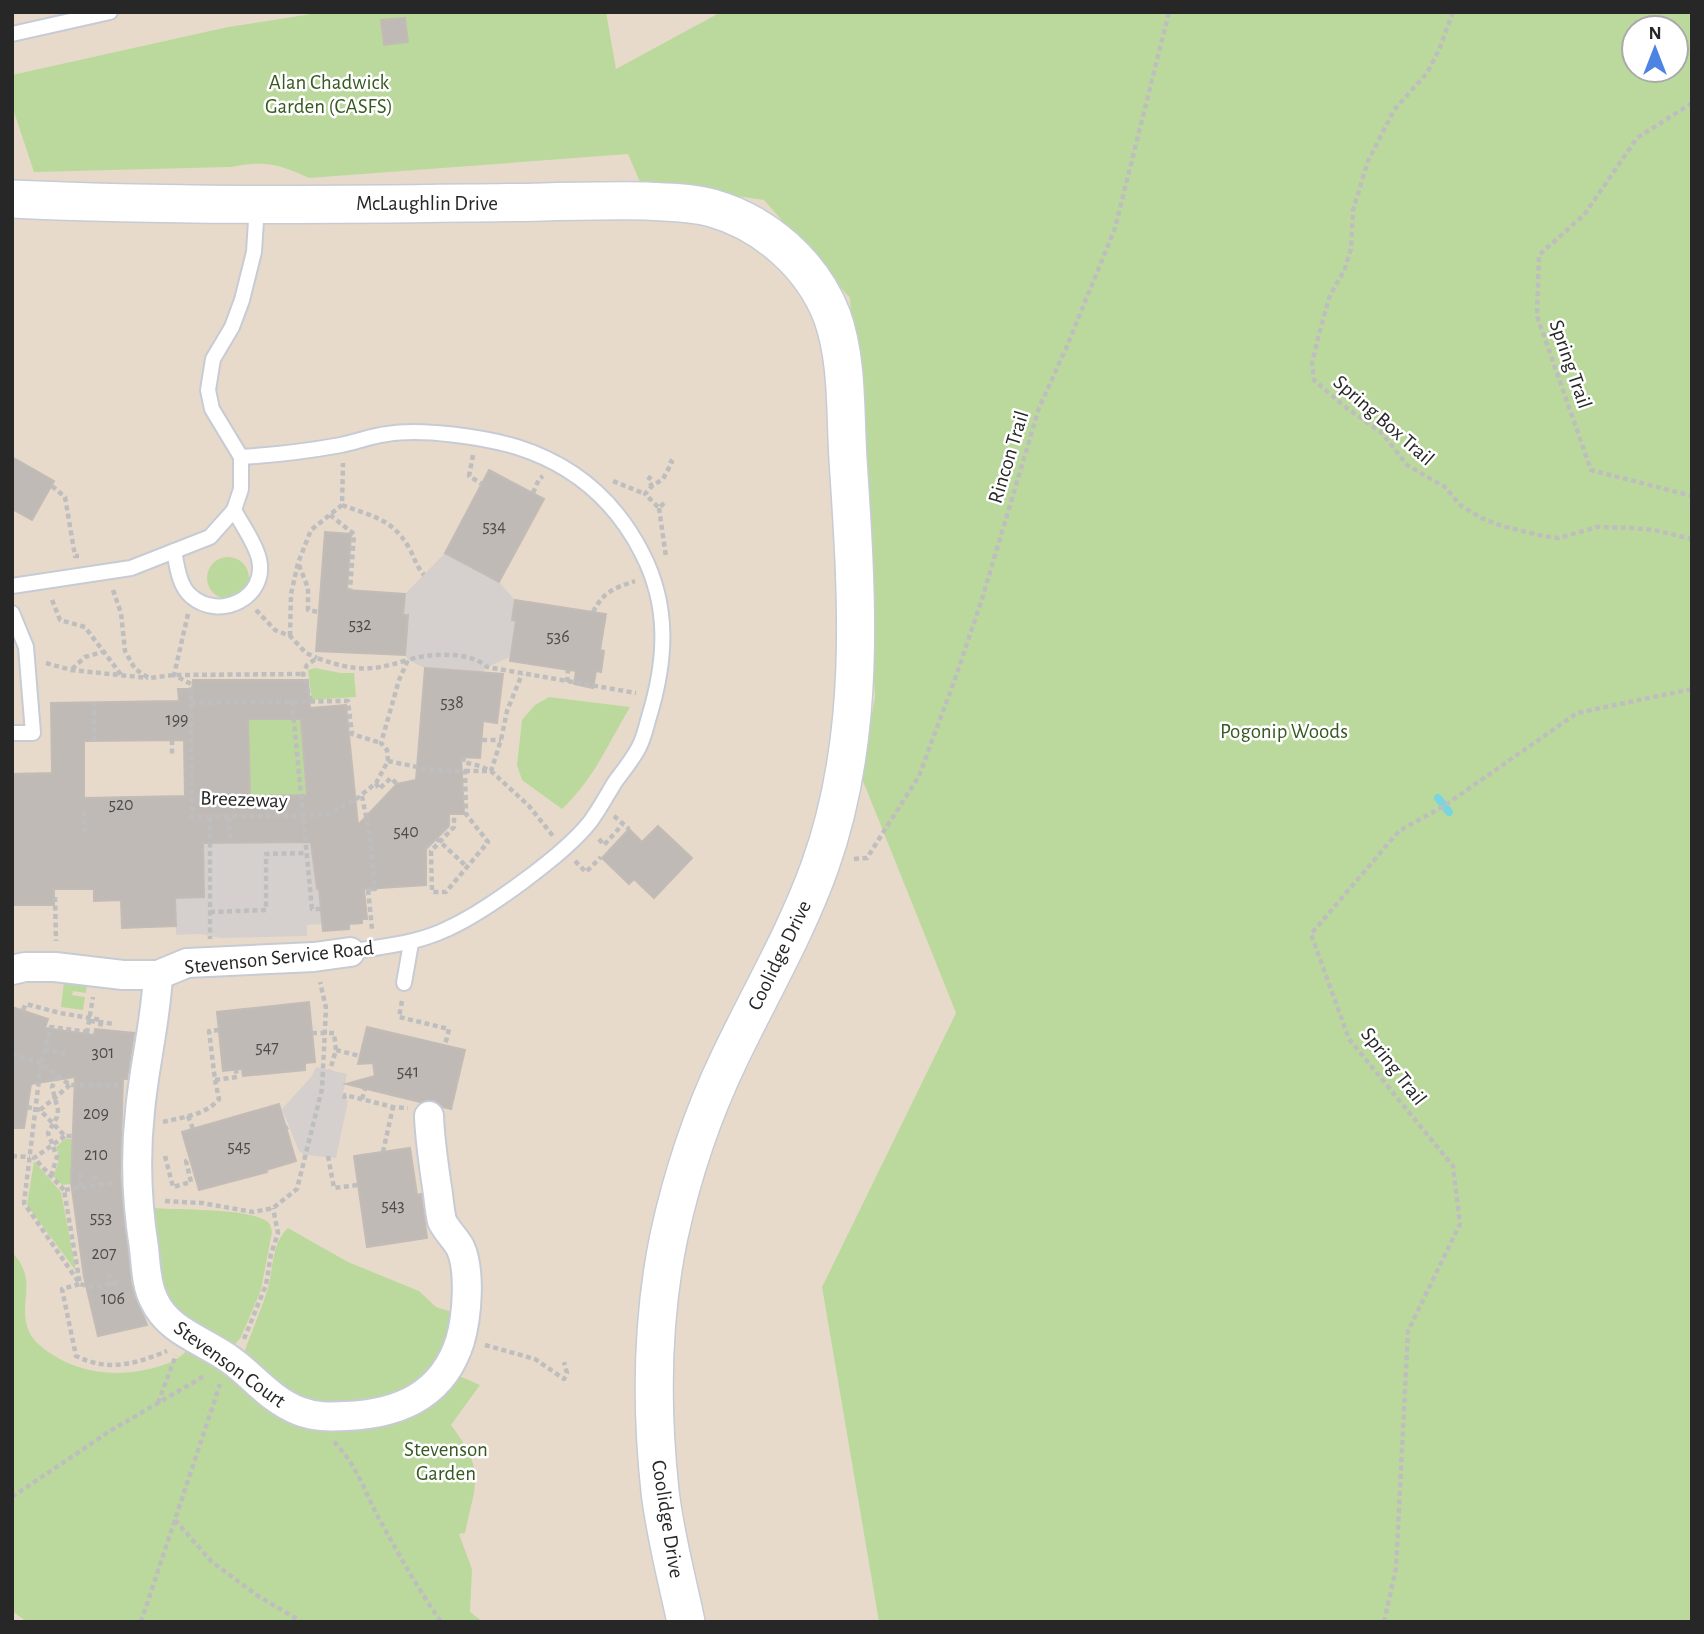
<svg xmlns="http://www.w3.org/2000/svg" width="1704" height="1634" font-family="'Alegreya Sans',sans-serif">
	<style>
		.education { fill: #e8dacb }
		.green { fill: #bcd99d; fill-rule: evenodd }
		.plaza { fill: #d5d0cd }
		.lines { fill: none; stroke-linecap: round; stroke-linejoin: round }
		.stream { stroke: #79d5de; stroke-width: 8 }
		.building { fill: #c0bab7; stroke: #c3bbb5; stroke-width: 2; fill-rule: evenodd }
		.service-casing { stroke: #c6cbd4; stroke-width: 18 }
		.minor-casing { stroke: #c6cbd4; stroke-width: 32 }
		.tertiary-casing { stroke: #c6cbd4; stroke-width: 40 }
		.path { stroke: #bebebe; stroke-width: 4.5; stroke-dasharray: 5 3.5; stroke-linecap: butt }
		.service { stroke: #fff; stroke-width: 14 }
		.minor { stroke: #fff; stroke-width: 28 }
		.tertiary { stroke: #fff; stroke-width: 37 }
		.labels { text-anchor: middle; stroke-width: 5; stroke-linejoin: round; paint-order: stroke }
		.number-label { font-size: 18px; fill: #4d4c4b }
		.park-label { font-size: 21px; fill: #375a21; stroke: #fff }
		.street-label { font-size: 21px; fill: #272727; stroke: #fff }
	</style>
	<rect width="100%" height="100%" fill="#e8e0da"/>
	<polygon class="education" points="12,12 920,12 1060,126 861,775 956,1013 822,1287 879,1622 12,1622"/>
	<g class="green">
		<path d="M324 12H606L616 69 721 12H1692V1622H879L822 1287 956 1013 861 776 875 697 850 298 764 200 640 182 628 154 309 178C280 164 264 160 231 167L34 172 12 106V75L228 27ZM1634 28H1676V70H1634Z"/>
		<circle cx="228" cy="578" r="21"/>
		<polygon points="315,668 341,673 354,673 356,697 312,700 308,670"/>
		<path d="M549 697 630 707C608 744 594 779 562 809L522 780 517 765 522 720 535 705Z"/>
		<polygon points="248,719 301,719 307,795 250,796"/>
		<polygon points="64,982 87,984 86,993 73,991 72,995 85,997 83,1010 61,1007"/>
		<path d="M65 1139H72L71 1184 62 1185 53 1176C58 1165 61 1158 56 1147Z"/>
		<polygon points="34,1161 61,1192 76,1271 27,1205"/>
		<path d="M154 1208C177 1210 251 1208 268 1222 271 1225 271 1228 272 1232L261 1290 241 1337 233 1347 188 1329 162 1293 152 1209Z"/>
		<path d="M288 1228 348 1262 419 1291 436 1307 458 1314 443 1364 400 1401 298 1405 243 1356C250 1335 259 1315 266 1294 274 1273 270 1244 288 1228Z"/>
		<path d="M12 1252C39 1281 18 1301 28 1329 32 1340 40 1346 50 1353 85 1377 129 1378 169 1363 177 1360 184 1353 191 1347L303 1420 457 1375 480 1385 451 1425C486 1472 476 1480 465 1533L459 1534 472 1569 470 1612 483 1622H27L12 1611Z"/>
	</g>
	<g class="plaza">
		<polygon points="445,553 499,582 515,600 512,620 516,621 510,657 487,667 483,672 425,668 408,660 405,655 407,632 402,631 405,594"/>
		<polygon points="185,817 220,843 311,842 323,924 307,925 307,936 221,938 199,934 176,935 175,898"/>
		<polygon points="316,1067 347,1074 342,1098 348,1101 336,1158 305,1155 299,1151 282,1109 312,1076"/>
	</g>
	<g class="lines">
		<polyline class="stream" points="1438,798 1449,812"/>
	</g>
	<g class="building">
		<polygon points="405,18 408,42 384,45 381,20"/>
		<polygon points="12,457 54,481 32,520 12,509"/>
		<polygon points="489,470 544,499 499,582 445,553"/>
		<polygon points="325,532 351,534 347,590 405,594 403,615 408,615 405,655 316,651"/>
		<polygon points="515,600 606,614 600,650 604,651 601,672 596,671 593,688 574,684 576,671 510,661 516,621 512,620"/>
		<path d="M425 668 503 674 497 723 483 721 480 758 461 757 464 814H449V826L426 849V885L364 889 367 919H362V923L349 924V929L323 931 319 889H317L311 842 203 843 204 897 175 898 176 926 122 928 121 900 94 901V889H54V905H12V774L52 773 51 703 179 701 178 689H192L193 680H308L310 708 346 705 358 825 397 784 416 780ZM248 719H301L307 795 250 796ZM184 740 185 796 84 798V741Z"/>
		<polygon points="658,826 692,858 654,898 634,879 629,884 602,858 629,829 642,842"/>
		<polygon points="309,1002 315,1062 305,1063 305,1070 243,1076 242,1069 223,1071 217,1012"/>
		<polygon points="12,1007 48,1019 45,1028 94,1035 95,1029 134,1033 127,1079 123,1079 120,1174 131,1284 147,1325 98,1336 84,1277 71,1182 75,1077 31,1084 24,1128 12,1128"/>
		<polygon points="367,1027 465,1050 451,1109 443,1107 436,1101 427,1100 420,1102 346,1084 375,1076 373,1063 358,1064"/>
		<polygon points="279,1104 296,1161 266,1170 267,1172 199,1190 182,1132"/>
		<polygon points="410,1148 417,1195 421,1194 427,1238 367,1247 354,1156"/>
	</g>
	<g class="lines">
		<defs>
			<g id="service">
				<polyline points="12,34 110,12"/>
				<path d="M241 457C275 455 308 451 341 445 356 442 371 436 387 434 422 428 483 437 517 447 574 465 616 502 642 553 670 607 666 661 649 717 646 727 644 738 639 747 633 759 623 771 615 782 607 795 599 810 590 822 564 855 485 912 447 929 416 944 383 946 350 952"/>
				<path d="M174 551C177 566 179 586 191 596 219 621 268 598 259 559 255 542 242 525 234 510"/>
				<polyline points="12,586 131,568 210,537 234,510 241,489 241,457 212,409 208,390 213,359 232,327 242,300 254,252 257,205"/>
				<polyline points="12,613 26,647 33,733 12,733"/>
				<polyline points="404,983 411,943"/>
			</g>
			<g id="minor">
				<polyline points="12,970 25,967 55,967 123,975 158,975 187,963 314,957 350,952"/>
				<path d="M158 975C156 1020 144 1066 140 1111 135 1156 137 1204 144 1248 146 1265 146 1285 154 1300 168 1332 206 1341 232 1361 255 1378 271 1400 299 1411 315 1417 329 1417 346 1416 399 1414 443 1395 460 1341 467 1317 471 1270 460 1247 455 1238 446 1230 442 1221 440 1213 439 1203 438 1194 434 1168 430 1142 429 1116"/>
			</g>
			<path id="tertiary" d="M12 199C164 206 316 205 468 203 527 203 587 200 646 201 668 202 691 202 712 208 765 223 812 264 832 316 848 360 845 413 848 459 857 596 867 735 820 866 796 933 760 994 730 1057 703 1113 682 1176 669 1236 652 1318 651 1408 660 1491 665 1535 677 1579 686 1622"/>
		</defs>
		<use href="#service" class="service-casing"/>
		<use href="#minor" class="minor-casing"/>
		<use href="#tertiary" class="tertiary-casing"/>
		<g class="path">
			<polyline points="1453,12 1439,50 1427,73 1394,110 1368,161 1353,210 1351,249 1344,271 1330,295 1319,334 1312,363 1314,380 1344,406 1382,433 1407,465 1445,487 1460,505 1481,518 1502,526 1543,536 1559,538 1597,527 1630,528 1654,530 1692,539"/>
			<polyline points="1692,103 1637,138 1584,215 1539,255 1537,316 1591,470 1692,496"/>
			<polyline points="473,455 469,476 482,484"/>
			<polyline points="651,476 648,480 652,486"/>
			<polyline points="613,481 645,494"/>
			<polyline points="52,486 65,497 75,556 79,556"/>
			<polyline points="533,493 539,479 543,476"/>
			<polyline points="664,503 659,508 645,494 652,486 663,479 672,462 669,460"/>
			<path d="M342 505C371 516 391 518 408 546 414 556 416 566 424 575"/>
			<polyline points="659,508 666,557"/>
			<polyline points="330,515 354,534 350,590"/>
			<polyline points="299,565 308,588 308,610 319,612"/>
			<polyline points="113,590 121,613 125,651 135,669 149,678 174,675 303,674"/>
			<polyline points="52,600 60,620 85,627 122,676"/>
			<polyline points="256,610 275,630 290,636 306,653 317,658"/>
			<path d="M593 612C604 591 613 589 635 581"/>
			<path d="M188 614 174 675 191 684 192 817 325 815 355 800 376 783 388 761 387 750 381 743 399 680 408 660C428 653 471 651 487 667L636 693"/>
			<polyline points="290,636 291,594 298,563 311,530 342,505 343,463"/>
			<polyline points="46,663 71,670 148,678"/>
			<polyline points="72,669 85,657 102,652"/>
			<polyline points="567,682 568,670"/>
			<polyline points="292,701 312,909 321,909"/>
			<path d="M311 701 303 674 307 665 317 658C354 671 370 672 407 660"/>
			<polyline points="94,702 94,741"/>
			<polyline points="191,703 348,701 352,734 381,743"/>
			<polyline points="172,740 172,754"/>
			<polyline points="482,740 501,740"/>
			<polyline points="464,757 463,762 480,766 491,771 501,740 507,711 522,674"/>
			<polyline points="388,761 437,771 465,771 466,814 488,842 446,892 432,892 431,851 454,827 454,814"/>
			<polyline points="465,771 491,771 529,806 553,836"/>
			<polyline points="376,783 379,789 391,778 397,784"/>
			<polyline points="362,796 370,836 375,889 368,889 372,929"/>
			<polyline points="84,811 85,835"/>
			<polyline points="614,816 629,829"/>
			<polyline points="210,817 210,939"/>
			<polyline points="229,817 230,843"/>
			<polyline points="436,838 467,867"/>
			<polyline points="599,839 604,845 622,825"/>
			<polyline points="854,859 867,858 919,776 955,679 982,599 1039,408 1067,346 1115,228 1169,12"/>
			<polyline points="575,861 586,872 601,857"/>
			<polyline points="55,897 56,941"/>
			<polyline points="210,912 266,910 266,854 307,853"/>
			<polyline points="402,1001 399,1017 449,1029 445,1045"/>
			<polyline points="23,1010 26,1004 60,1013 101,1020 100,1029"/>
			<polyline points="90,1021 115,1024"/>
			<polyline points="219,1030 209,1031 215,1080 237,1077 236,1070"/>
			<polyline points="88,1032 51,1027 41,1063 24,1203 80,1284 91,1287 123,1282"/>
			<polyline points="87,1033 93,997"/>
			<polyline points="312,1033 334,1033 336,1050 330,1070"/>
			<polyline points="44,1050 69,1054"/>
			<polyline points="336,1050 360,1056"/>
			<polyline points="12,1054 41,1063 70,1085 118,1085"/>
			<polyline points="344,1099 345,1095 393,1107 408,1108"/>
			<polyline points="362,1099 365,1089"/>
			<polyline points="27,1107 40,1110 65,1136 73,1136"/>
			<polyline points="40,1110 70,1085"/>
			<polyline points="188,1116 193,1129"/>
			<path d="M163 1122C183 1117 206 1115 219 1099L215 1080"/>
			<polyline points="286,1128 288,1127"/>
			<polyline points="383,1152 393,1107"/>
			<polyline points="12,1156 30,1157"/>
			<polyline points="165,1156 173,1187 191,1182 186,1161 190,1161"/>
			<polyline points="328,1156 334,1188 358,1185"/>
			<polyline points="80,1174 81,1187"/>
			<polyline points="95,1175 96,1184"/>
			<polyline points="51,1176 57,1157 48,1133 57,1117 58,1110 52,1087 57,1077"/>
			<path d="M112 1183 64 1190 80 1284 62 1289 76 1356C109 1372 135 1364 167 1351"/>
			<polyline points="64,1190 34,1158 65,1136"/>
			<polyline points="165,1201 202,1203 253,1212 273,1208 297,1189 322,1089 326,1008 320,982"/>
			<polyline points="109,1273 113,1288"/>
			<polyline points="244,1339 266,1285 271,1254 278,1233 273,1208"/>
			<polyline points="485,1345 535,1359 564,1379 567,1373 564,1362"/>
			<polyline points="158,1403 176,1355"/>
			<path d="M334 1442C354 1461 364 1489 376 1513 396 1550 417 1587 441 1622"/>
			<polyline points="12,1497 110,1431 206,1375"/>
			<polyline points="175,1520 211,1561 258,1596 302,1622"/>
			<polyline points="141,1622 220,1384"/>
			<polyline points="1384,1622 1396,1568 1408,1331 1460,1224 1453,1166 1349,1039 1311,934 1399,831 1444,806 1577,713 1692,689"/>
		</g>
		<use href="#service" class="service"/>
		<use href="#minor" class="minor"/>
		<use href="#tertiary" class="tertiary"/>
	</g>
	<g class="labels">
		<g class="number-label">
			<text x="494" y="532">534</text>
			<text x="360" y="630">532</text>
			<text x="558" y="642">536</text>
			<text x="452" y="708">538</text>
			<text x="177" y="725">199</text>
			<text x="121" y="810">520</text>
			<text x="406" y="837">540</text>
			<text x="267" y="1053">547</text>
			<text x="103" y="1058">301</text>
			<text x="408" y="1077">541</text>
			<text x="96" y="1119">209</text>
			<text x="239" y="1152">545</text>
			<text x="96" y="1160">210</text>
			<text x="393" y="1211">543</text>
			<text x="101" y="1223">553</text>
			<text x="104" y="1259">207</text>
			<text x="113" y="1304">106</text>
		</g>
		<g class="park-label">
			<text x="329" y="89">Alan Chadwick<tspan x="329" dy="24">Garden (CASFS)</tspan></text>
			<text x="1284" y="738">Pogonip Woods</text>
			<text x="446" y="1456">Stevenson<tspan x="446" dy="24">Garden</tspan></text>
		</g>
		<g class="street-label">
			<text x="427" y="210">McLaughlin Drive</text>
			<text transform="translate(1571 364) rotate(71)" y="7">Spring Trail</text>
			<text transform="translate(1384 420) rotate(41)" y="7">Spring Box Trail</text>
			<text transform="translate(1008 457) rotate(-73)" y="7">Rincon Trail</text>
			<text transform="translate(244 799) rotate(2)" y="7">Breezeway</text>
			<text transform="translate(779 955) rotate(-64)" y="7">Coolidge Drive</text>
			<text transform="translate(279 957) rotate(-6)" y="7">Stevenson Service Road</text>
			<text transform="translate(1394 1066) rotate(52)" y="7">Spring Trail</text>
			<text transform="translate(230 1364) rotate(36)" y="7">Stevenson Court</text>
			<text transform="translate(668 1519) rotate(81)" y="7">Coolidge Drive</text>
		</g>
	</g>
	<rect width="1704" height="1634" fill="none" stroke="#272727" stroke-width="28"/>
	<g transform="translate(1655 49)"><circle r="33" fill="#ffffff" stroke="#a9a9a9" stroke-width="2"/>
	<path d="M0-5L12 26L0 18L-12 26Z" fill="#4d83e3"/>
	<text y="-10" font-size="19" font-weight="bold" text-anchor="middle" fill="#272727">N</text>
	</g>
</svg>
